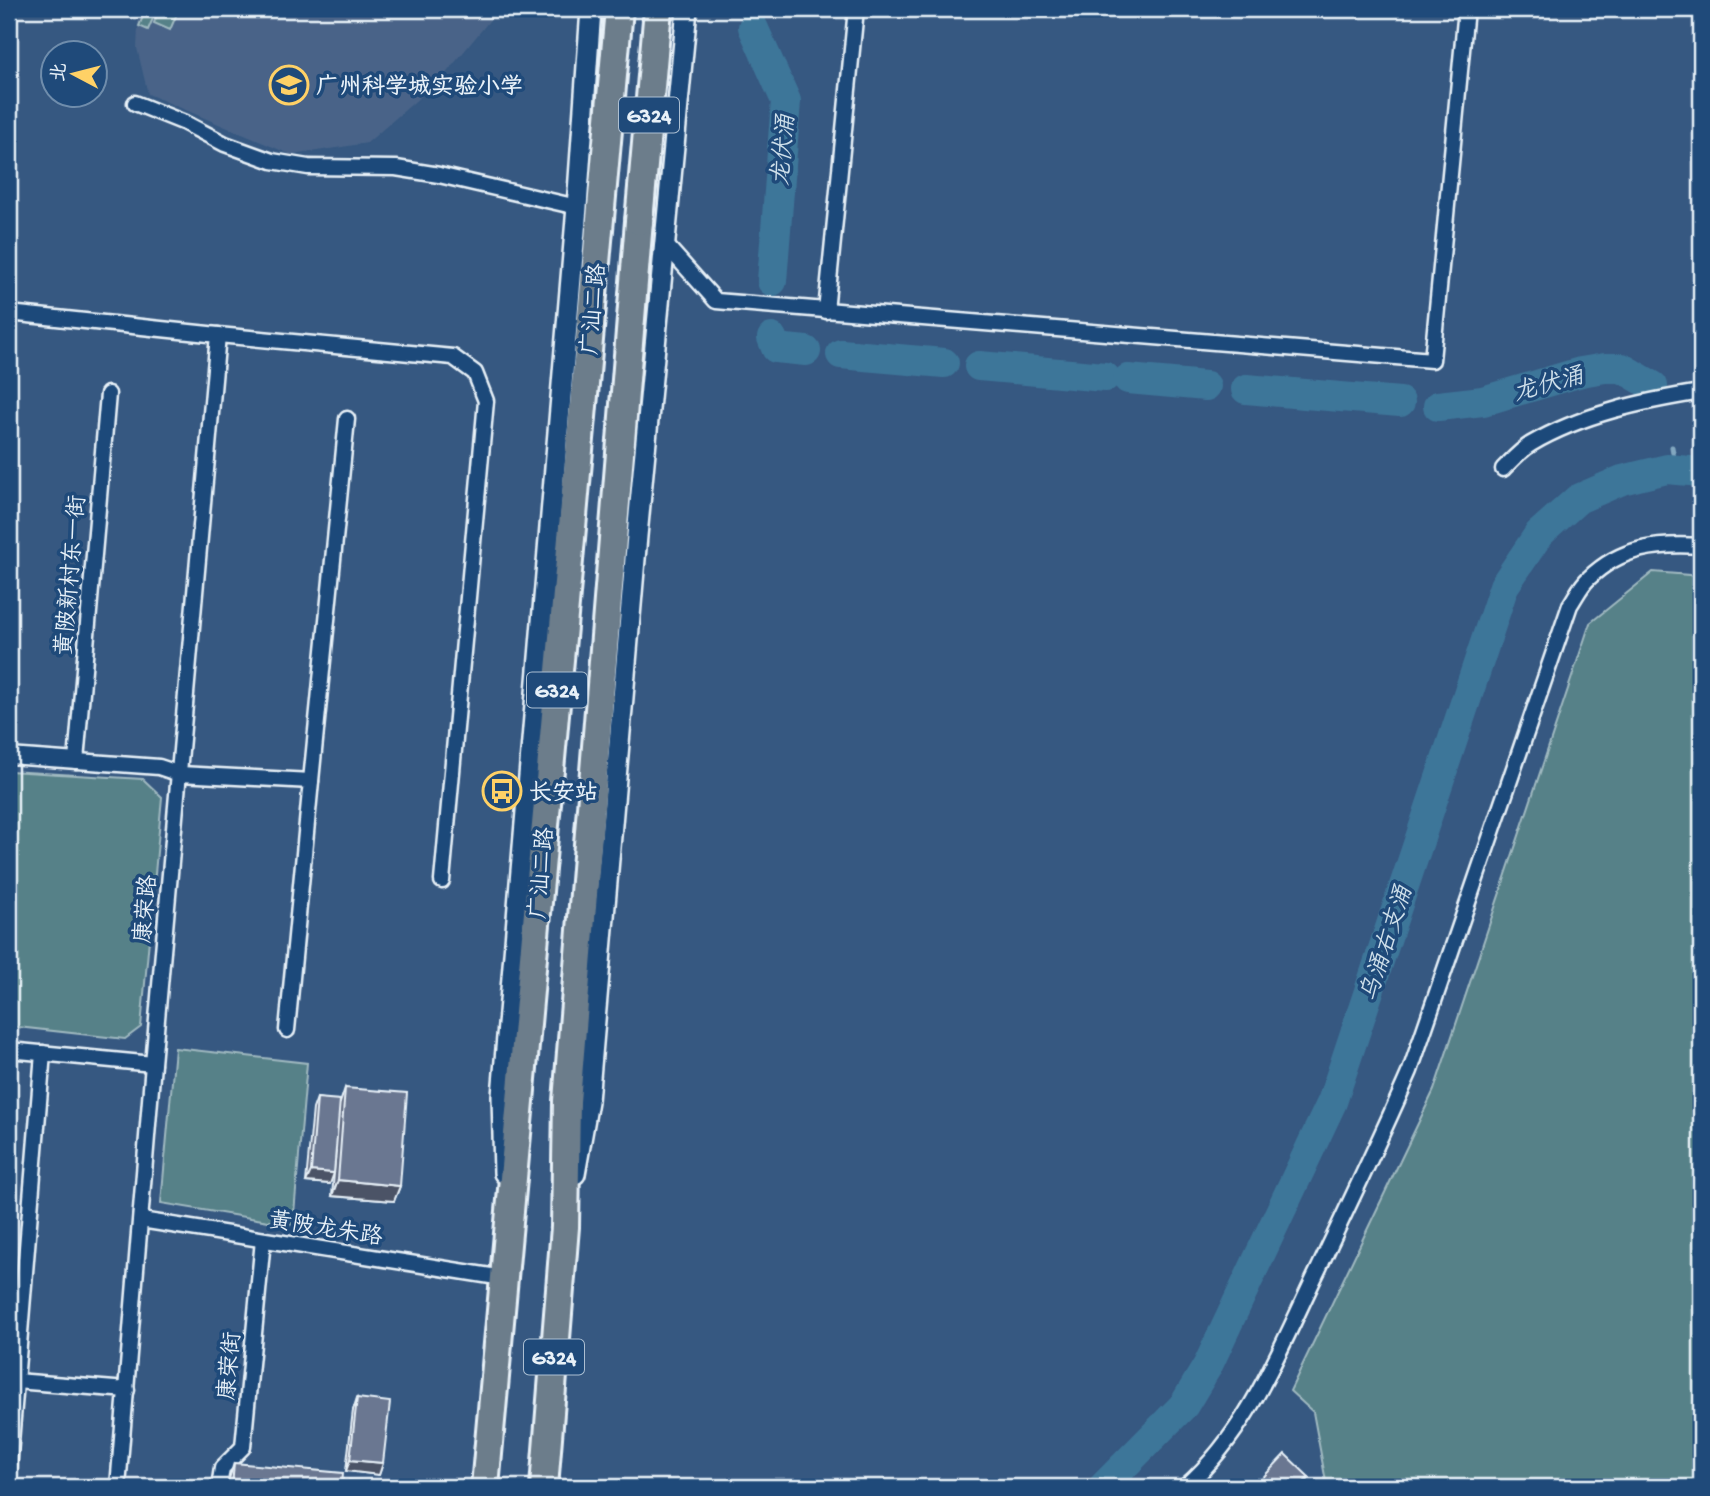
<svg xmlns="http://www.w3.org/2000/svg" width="1710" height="1496" font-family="'Gochi Hand','LXGW WenKai TC',sans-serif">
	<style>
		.built { fill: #496488 }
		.green { fill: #578188; stroke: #a0b9c0; stroke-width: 2 }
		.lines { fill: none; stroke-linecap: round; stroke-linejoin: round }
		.stream { stroke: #82a7bf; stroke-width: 5 }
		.river { stroke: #3e7699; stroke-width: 30 }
		.street-casing { stroke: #e8f1f8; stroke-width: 19 }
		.secondary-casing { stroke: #e8f1f8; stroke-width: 24 }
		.highway-casing { stroke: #e8f1f8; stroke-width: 32 }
		.street { stroke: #1f4a7a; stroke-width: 14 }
		.secondary { stroke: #1f4a7a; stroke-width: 19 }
		.highway { stroke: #6c7d8b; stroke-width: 26 }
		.highway-bridge-casing { stroke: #e8f1f8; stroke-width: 32; stroke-linecap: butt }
		.highway-bridge { stroke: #6c7d8b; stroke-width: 26 }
		.wall { fill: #5c667d; stroke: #e8f1f8; stroke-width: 2 }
		.shaded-wall { fill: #4b5366; stroke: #e8f1f8; stroke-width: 2 }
		.building { fill: #6b7791; stroke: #e8f1f8; stroke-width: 2 }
		.labels { text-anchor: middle; stroke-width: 7; stroke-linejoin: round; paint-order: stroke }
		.shield { fill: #1f4a7a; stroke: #acbfd2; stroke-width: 2 }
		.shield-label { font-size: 21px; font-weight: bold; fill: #e8f1f8 }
		.poi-label { font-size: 23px; font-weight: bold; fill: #e8f1f8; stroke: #1f4a7a; text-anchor: start }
		.street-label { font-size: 23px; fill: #e8f1f8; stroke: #1f4a7a }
		.water-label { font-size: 24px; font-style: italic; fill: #cedfea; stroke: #1f4a7a }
	</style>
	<rect width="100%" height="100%" fill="#365881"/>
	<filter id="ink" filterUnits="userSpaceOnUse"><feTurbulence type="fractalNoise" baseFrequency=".0143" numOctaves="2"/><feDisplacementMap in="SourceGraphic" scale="14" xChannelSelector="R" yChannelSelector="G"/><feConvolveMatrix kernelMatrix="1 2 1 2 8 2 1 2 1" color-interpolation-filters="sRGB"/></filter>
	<g filter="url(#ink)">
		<polygon class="built" points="139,9 499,9 443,77 367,143 292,155 148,94 137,48"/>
		<g class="green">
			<polygon points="146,9 157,9 148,30 139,26"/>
			<polygon points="159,9 179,9 170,30 154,23"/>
			<polygon points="1653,572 1701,576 1701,1487 1327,1487 1313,1412 1290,1391 1434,1090 1590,623"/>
			<polygon points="9,771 143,779 162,797 141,1027 125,1039 9,1026"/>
			<polygon points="175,1048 307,1063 293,1225 161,1203"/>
		</g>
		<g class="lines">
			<polyline class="stream" points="1672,447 1676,470"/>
			<g class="river">
				<polyline points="753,27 786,101 772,281"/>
				<polyline points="772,338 776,348 806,351"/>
				<polyline points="841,354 944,363"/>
				<polyline points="979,366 1105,377"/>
				<polyline points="1128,379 1206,386"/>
				<polyline points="1246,389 1400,402"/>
				<polyline points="1438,406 1483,401 1581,372 1605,368 1622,368 1653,386"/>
				<polyline points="1103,1487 1184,1405 1208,1365 1332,1102 1504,586 1539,534 1578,499 1622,480 1667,469 1701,472"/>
			</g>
			<defs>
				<g id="street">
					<polyline points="135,103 185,123 225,144 272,161 308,167 396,168 439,175 577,207"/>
					<polyline points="665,244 716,301 1432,360 1466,9"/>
					<polyline points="826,311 856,9"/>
					<polyline points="9,313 218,335 453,357 475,373 486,401 442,881"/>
					<path d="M1503 469C1512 460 1521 450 1531 444 1582 414 1644 401 1701 392"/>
					<polyline points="9,756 159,767 180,774 311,781 287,1030"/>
					<polyline points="76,761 108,394"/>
					<polyline points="311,781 347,419"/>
					<polyline points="9,1050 153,1064"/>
					<polyline points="141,1220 503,1278"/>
					<polyline points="16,1381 127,1390"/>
					<polyline points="9,1467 43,1053"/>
					<polyline points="118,1487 153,1064 218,335"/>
					<polyline points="219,1487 222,1468 243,1447 263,1240"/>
					<path d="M1185 1487C1250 1430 1281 1346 1318 1270 1349 1204 1381 1138 1410 1071L1570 605C1576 596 1581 585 1589 578 1621 547 1658 543 1701 546"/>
				</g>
				<g id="secondary">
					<polyline points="504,1173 502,1096 577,207 591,9"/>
					<polyline points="575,1174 588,1101 637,536 687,9"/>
				</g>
				<g id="highway">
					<polyline points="485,1487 619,9"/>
					<polyline points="544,1487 565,1227 567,1101 639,221"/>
				</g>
			</defs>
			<use href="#street" class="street-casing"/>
			<use href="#secondary" class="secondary-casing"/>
			<use href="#highway" class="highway-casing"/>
			<use href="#street" class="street"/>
			<use href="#secondary" class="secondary"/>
			<use href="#highway" class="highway"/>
			<defs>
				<polyline id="highway-bridge" points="639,221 658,9"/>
			</defs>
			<use href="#highway-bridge" class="highway-bridge-casing"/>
			<use href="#highway-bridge" class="highway-bridge"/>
		</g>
		<g class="wall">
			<polygon points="345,1088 400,1186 394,1201 332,1196 336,1150 330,1184 306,1182 313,1109 317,1098 340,1103"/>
			<polygon points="357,1398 383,1463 379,1475 346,1471 353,1410"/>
			<polygon points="234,1463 342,1487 228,1487 229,1479"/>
		</g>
		<g class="shaded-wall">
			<polygon points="311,1171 334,1173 330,1184 306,1182"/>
			<polygon points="338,1180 400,1186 394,1201 332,1196"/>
			<polygon points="350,1460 383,1463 379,1475 346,1471"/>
			<polygon points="1309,1477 1305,1487 1299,1487"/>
		</g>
		<g class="building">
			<polygon points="345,1088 407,1093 400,1186 338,1180"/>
			<polygon points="317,1098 340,1100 334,1173 311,1171"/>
			<polygon points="357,1398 390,1402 383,1463 350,1460"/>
			<polygon points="1285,1454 1309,1477 1299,1487 1254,1487"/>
			<polygon points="234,1463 343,1473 342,1487 232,1487"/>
			<polygon points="349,1480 391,1483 390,1487 348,1487"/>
		</g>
	</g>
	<defs>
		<symbol id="school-ring" viewBox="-11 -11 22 22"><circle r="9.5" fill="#1f4a7a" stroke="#ffd166" stroke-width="1.5"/><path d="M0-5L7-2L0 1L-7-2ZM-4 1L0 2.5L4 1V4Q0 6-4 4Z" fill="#ffd166"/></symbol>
		<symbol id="bus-ring" viewBox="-11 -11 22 22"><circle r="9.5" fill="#1f4a7a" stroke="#ffd166" stroke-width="1.5"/><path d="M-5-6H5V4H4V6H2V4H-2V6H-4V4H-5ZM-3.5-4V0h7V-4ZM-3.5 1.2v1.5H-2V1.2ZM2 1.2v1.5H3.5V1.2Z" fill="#ffd166"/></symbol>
	</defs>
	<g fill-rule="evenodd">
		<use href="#school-ring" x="267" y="63" width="44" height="44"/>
		<use href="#bus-ring" x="480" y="769" width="44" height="44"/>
	</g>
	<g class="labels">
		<g class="shield">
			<rect x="619" y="97.5" width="60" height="35" rx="5"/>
			<rect x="527" y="672.5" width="60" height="35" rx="5"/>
			<rect x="524" y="1339.5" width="60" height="35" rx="5"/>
		</g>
		<g class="shield-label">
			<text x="649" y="122">G324</text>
			<text x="557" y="697">G324</text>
			<text x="554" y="1364">G324</text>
		</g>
		<g class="poi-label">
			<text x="316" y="93">广州科学城实验小学</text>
			<text x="529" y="799">长安站</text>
		</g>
		<g class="street-label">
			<text transform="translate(592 309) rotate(-85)" y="8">广汕二路</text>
			<text transform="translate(69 575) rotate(-85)" y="8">黄陂新村东一街</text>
			<text transform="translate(540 873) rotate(-85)" y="8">广汕二路</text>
			<text transform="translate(144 909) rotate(-85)" y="8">康荣路</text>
			<text transform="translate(326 1227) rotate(9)" y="8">黄陂龙朱路</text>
			<text transform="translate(228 1366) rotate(-85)" y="8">康荣街</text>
		</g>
		<g class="water-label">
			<text transform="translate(782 150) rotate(-85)" y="8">龙伏涌</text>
			<text transform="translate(1548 383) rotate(-15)" y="8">龙伏涌</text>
			<text transform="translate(1385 943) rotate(-72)" y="8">乌涌右支涌</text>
		</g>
	</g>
	<rect width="1710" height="1496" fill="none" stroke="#1f4a7a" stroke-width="35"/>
	<rect x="18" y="18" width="1675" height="1461" fill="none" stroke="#e8f1f8" stroke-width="2.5" filter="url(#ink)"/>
	<g transform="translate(74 74) rotate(277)"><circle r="33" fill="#1f4a7a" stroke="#6f8dac" stroke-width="2"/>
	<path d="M0-5L12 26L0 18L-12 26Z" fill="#ffd166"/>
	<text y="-10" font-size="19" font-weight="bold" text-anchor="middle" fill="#e8f1f8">北</text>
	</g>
</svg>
